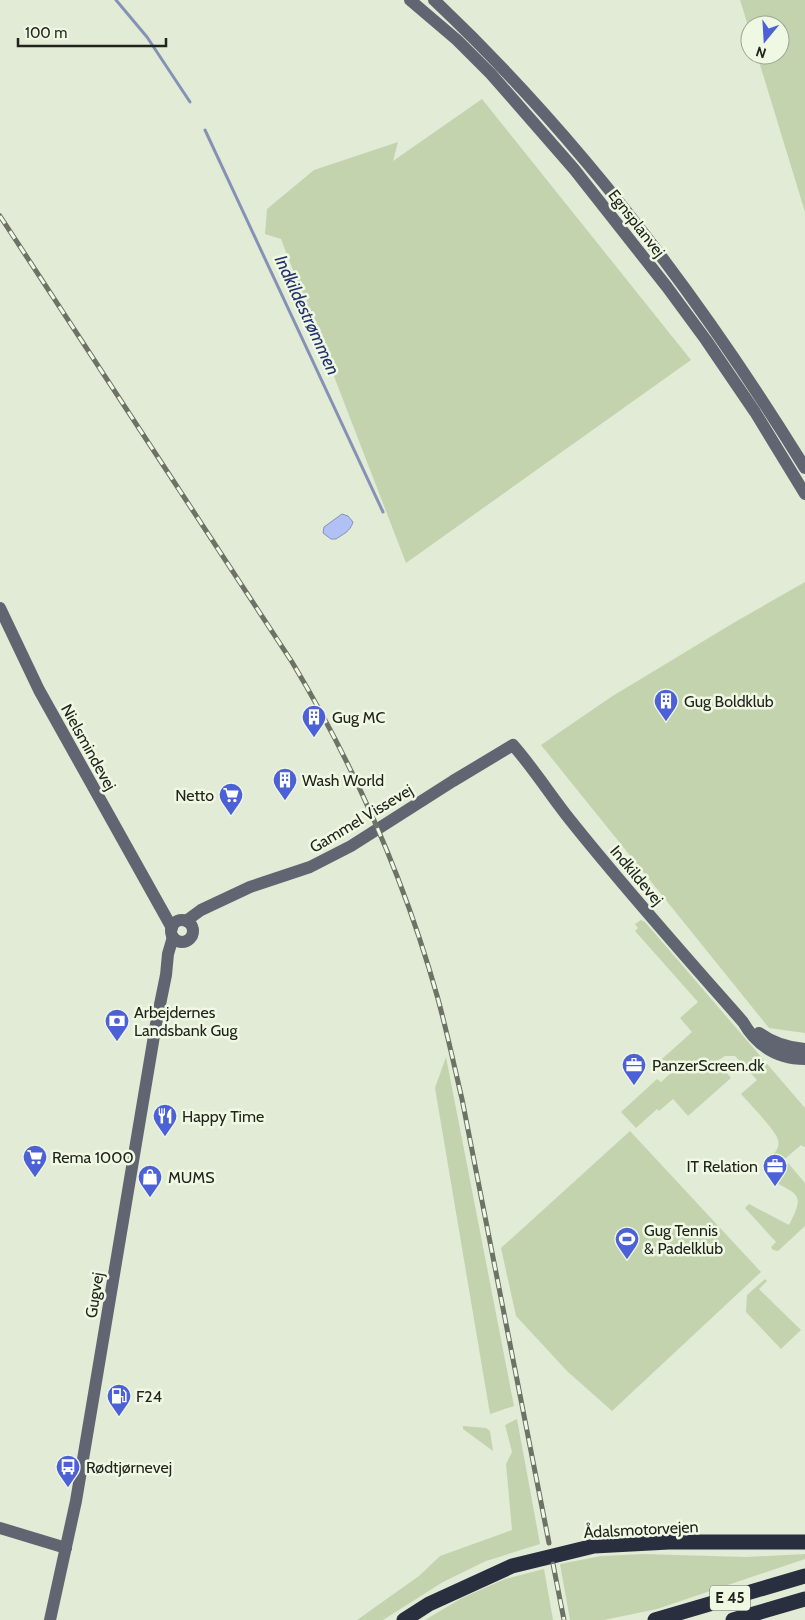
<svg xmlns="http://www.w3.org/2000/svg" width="805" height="1620" font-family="Cabin,sans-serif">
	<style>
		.green { fill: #c3d3ae }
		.water { fill: #b1c1f6; stroke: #8692b5 }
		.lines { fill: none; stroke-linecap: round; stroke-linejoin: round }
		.stream { stroke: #8692b5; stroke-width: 3 }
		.secondary { stroke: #616571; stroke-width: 12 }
		.highway { stroke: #2a2f3f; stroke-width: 15 }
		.rail-casing { stroke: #6d7266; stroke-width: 5 }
		.rail { stroke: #eff8e3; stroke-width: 3; stroke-dasharray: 9; stroke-linecap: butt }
		.labels { text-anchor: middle; stroke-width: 5; stroke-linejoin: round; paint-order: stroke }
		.shield { fill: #eff8e3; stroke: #5f6458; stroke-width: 1 }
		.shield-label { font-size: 15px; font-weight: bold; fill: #21241d }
		.street-label { font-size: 16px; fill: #21241d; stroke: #eff8e3 }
		.poi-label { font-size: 16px; fill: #21241d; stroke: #eff8e3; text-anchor: start }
		.water-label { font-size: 18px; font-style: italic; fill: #25316e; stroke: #eff8e3 }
	</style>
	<rect width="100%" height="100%" fill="#e2ebd6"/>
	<g class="green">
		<polygon points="740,0 805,0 805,212 757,55 780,55 780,25 750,25 750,32"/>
		<polygon points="482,99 691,360 406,563 281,239 265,234 267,209 314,170 398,142 393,161"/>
		<polygon points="805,582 805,1033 769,1028 541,745 611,697 735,622"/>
		<path d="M641 920 645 922 805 1108V1146L804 1147 801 1145 780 1163 770 1157C775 1153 780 1148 778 1140 776 1131 749 1103 741 1094L757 1080 735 1056H725L717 1061 731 1078 688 1116 673 1099 659 1111 657 1109 636 1128 621 1112 657 1079 661 1082 673 1071 662 1059 692 1032 680 1018 698 1002 635 931 638 928 635 924Z"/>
		<polygon points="446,1057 514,1406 490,1414 435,1088"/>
		<polygon points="630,1131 761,1272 612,1411 567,1371 516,1316 501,1248"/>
		<path d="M788 1163 805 1183V1226L778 1251 773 1250 771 1247 776 1242 745 1208 749 1204 789 1225C805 1194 799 1195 771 1180Z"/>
		<polygon points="765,1279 767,1281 759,1289 801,1330 781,1349 746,1312 747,1295"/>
		<polygon points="517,1419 540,1544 486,1561 443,1582 383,1620 357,1620 419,1576 440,1556 512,1530 506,1464 512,1452 505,1425"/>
		<polygon points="463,1426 486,1428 490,1431 493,1451 463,1429"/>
		<polygon points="643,1554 746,1557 805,1554 805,1559 657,1609 604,1620 570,1620 560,1564 601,1556"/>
		<polygon points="544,1569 553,1620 425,1620 462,1598 505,1579"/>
	</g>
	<path class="water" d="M342 514 348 516 353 522C350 532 343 534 336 539H331L323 533 324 527Z"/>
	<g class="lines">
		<g class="stream">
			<polyline points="116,0 147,37 190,102"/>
			<polyline points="205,130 383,512"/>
		</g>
		<g class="secondary">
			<polyline points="410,0 457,40 491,74 574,169 667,287 706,340 755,412 805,494"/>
			<path d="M434 0C579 137 701 299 805 468"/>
			<polyline points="0,608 39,690 172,928"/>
			<circle cx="182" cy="931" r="11"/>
			<path d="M186 921 201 910 250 887 310 867 351 846 453 781 513 745C534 769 551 796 571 821 626 890 685 956 743 1022 757 1046 776 1059 805 1059"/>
			<path d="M759 1033C773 1043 787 1048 805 1049"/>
			<polyline points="0,1528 66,1548"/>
			<polyline points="50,1620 76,1501 156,1024 166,975 168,954 173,937"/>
		</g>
		<g class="highway">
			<polyline points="404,1620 429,1604 512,1566 594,1546 669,1542 805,1542"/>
			<polyline points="655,1620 805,1576"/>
			<polyline points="733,1620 805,1599"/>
		</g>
		<defs>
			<g id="rail">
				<path d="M0 216 292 662C355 767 405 881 438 999 447 1032 454 1065 462 1099L549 1543"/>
				<polyline points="553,1564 564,1620"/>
			</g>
		</defs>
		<use href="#rail" class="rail-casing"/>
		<use href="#rail" class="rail"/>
	</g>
	<defs>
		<symbol id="building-pin" viewBox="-11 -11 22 30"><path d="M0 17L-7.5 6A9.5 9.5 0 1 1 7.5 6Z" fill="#4d61d6" stroke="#eff8e3"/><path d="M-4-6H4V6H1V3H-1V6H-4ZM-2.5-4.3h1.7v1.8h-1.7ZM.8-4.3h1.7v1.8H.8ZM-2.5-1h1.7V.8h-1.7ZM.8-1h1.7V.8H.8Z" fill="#fff"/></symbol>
		<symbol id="supermarket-pin" viewBox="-11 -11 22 30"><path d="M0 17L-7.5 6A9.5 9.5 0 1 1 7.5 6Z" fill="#4d61d6" stroke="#eff8e3"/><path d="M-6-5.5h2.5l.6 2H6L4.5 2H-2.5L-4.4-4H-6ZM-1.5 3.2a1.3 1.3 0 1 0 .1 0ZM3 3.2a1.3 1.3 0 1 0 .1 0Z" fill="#fff"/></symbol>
		<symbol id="bank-pin" viewBox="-11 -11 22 30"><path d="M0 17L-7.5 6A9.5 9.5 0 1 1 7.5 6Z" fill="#4d61d6" stroke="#eff8e3"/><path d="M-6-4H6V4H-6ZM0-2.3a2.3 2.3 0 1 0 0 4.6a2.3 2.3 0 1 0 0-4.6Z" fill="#fff"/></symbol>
		<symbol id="office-pin" viewBox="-11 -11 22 30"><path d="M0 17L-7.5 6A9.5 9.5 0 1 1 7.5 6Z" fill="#4d61d6" stroke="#eff8e3"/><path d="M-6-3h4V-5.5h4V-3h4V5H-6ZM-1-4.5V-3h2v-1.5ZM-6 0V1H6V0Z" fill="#fff"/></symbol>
		<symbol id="restaurant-pin" viewBox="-11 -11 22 30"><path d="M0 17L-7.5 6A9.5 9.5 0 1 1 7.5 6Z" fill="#4d61d6" stroke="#eff8e3"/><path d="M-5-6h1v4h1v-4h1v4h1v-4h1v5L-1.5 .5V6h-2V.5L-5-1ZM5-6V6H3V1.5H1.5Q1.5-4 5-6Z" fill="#fff"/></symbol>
		<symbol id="shop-pin" viewBox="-11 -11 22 30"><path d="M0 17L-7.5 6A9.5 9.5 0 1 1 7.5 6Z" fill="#4d61d6" stroke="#eff8e3"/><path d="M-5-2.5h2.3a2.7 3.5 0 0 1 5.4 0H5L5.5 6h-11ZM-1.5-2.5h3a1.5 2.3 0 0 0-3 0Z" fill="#fff"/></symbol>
		<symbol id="stadium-pin" viewBox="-11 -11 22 30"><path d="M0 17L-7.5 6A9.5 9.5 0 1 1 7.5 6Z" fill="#4d61d6" stroke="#eff8e3"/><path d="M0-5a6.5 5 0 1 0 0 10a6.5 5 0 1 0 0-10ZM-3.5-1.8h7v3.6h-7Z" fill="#fff"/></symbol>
		<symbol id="fuel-pin" viewBox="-11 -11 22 30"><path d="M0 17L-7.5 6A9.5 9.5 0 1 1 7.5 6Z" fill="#4d61d6" stroke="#eff8e3"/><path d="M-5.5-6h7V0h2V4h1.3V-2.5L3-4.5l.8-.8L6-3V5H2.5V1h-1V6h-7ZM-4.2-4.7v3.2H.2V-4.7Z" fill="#fff"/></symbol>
		<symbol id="bus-pin" viewBox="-11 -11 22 30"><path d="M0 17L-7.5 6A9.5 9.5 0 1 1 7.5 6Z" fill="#4d61d6" stroke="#eff8e3"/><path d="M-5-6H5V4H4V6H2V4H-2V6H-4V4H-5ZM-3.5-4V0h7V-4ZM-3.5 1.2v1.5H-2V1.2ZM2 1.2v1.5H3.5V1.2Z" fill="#fff"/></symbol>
	</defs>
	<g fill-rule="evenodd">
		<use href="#building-pin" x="652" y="687" width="28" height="38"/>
		<use href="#building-pin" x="300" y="703" width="28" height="38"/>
		<use href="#building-pin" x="271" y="766" width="28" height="38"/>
		<use href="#supermarket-pin" x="217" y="781" width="28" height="38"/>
		<use href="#bank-pin" x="103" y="1007" width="28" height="38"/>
		<use href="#office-pin" x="620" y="1051" width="28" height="38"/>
		<use href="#restaurant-pin" x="151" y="1102" width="28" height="38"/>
		<use href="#supermarket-pin" x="21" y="1143" width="28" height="38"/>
		<use href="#office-pin" x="761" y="1152" width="28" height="38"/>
		<use href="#shop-pin" x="136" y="1163" width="28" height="38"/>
		<use href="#stadium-pin" x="613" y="1225" width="28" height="38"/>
		<use href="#fuel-pin" x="105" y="1382" width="28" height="38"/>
		<use href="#bus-pin" x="54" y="1453" width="28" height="38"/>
	</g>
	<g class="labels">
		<rect class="shield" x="710" y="1585.5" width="40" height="25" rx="4"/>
		<g class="shield-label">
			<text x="730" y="1603">E 45</text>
		</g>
		<g class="street-label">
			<text transform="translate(637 223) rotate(52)" y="6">Egnsplanvej</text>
			<text transform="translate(89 747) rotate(61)" y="6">Nielsmindevej</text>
			<text transform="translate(361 818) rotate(-31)" y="6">Gammel Vissevej</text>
			<text transform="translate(637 875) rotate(50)" y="6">Indkildevej</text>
			<text transform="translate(94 1295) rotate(-81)" y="6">Gugvej</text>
			<text transform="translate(641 1529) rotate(-3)" y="6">Ådalsmotorvejen</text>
		</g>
		<g class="poi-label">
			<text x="684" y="707">Gug Boldklub</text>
			<text x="332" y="723">Gug MC</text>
			<text x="302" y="786">Wash World</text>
			<text x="214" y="801" text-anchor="end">Netto</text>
			<text x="134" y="1018">Arbejdernes<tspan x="134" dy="18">Landsbank Gug</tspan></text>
			<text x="652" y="1071">PanzerScreen.dk</text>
			<text x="182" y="1122">Happy Time</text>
			<text x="52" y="1163">Rema 1000</text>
			<text x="758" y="1172" text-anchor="end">IT Relation</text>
			<text x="168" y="1183">MUMS</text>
			<text x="644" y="1236">Gug Tennis<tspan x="644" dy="18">&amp; Padelklub</tspan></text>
			<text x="136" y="1402">F24</text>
			<text x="86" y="1473">Rødtjørnevej</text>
		</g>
		<g class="water-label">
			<text transform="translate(307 315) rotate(65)" y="6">Indkildestrømmen</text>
		</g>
	</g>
	<g transform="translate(765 40) rotate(198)"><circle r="24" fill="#eff8e3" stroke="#9da394"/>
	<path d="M0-4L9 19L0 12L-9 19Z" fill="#4d61d6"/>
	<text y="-8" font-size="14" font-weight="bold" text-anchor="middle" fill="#21241d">N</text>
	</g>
	<path d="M18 38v8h148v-8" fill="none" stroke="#21241d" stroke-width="2.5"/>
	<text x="25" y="38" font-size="15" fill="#21241d" stroke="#eff8e3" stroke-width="4" paint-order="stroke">100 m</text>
</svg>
